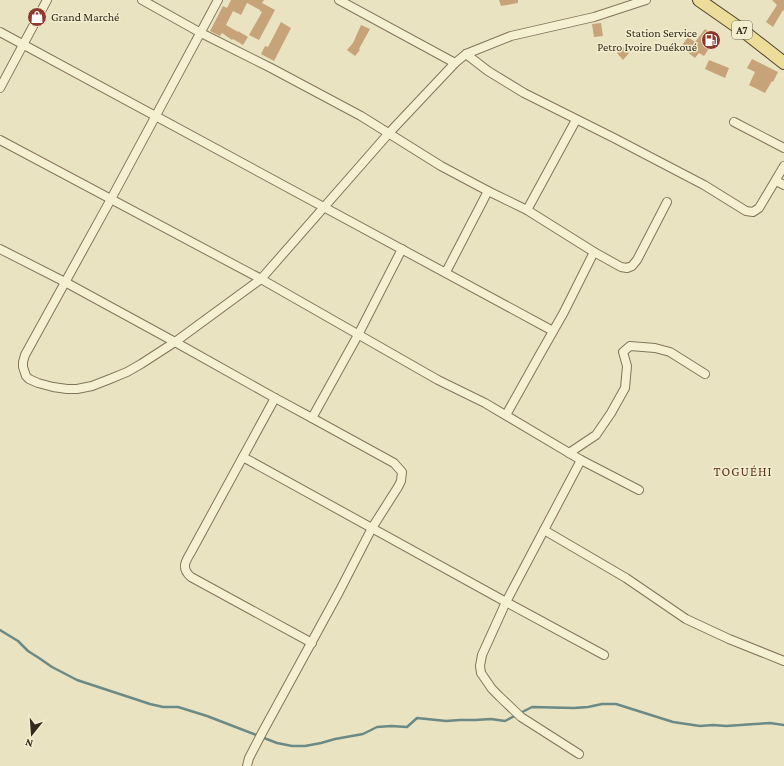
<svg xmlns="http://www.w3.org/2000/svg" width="784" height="766" font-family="'Crimson Pro',serif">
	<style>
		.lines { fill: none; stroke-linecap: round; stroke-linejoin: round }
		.stream { stroke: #6b8a86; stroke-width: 2.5 }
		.building { fill: #c6a379 }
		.minor-casing { stroke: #82745a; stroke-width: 10 }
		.primary-casing { stroke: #50422e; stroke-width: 14 }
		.minor { stroke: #f6f0d3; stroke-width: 8 }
		.primary { stroke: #ecdd9a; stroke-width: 12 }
		.labels { text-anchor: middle; stroke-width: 3; stroke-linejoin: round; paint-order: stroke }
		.shield { fill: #f3edcf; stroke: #6d6452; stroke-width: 1 }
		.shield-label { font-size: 11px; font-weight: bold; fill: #332a1d }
		.poi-label { font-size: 12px; fill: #332a1d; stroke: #f3edcf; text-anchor: start }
		.neighbourhood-label { font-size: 13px; letter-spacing: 1px; fill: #5d341f; stroke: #f3edcf }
	</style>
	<rect width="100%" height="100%" fill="#eae3c1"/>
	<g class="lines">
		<polyline class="stream" points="0,630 18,641 28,651 39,658 52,667 77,680 150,704 163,707 178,707 207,716 277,743 292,746 305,746 321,743 335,739 363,734 377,727 391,726 407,727 417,718 446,721 460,720 475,720 491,719 505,721 532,707 574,708 588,707 602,704 616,704 673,722 700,726 713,725 726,726 755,724 770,723 784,725"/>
	</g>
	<g class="building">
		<polygon points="231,0 264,0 262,3 275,10 259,40 249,35 262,12 260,11 260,10 247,3 241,15 233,11 226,25 238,32 238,31 248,37 243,45 233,39 232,40 222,33 220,36 210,31 223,6 227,8"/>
		<polygon points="499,0 518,0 518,3 501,6"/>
		<polygon points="772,0 784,0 784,11 783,10 773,27 766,22 777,5"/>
		<polygon points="281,22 291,28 274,61 261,54 265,46 268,47"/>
		<polygon points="601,23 603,36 594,37 592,24"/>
		<polygon points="361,25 370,29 359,49 360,50 355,56 347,50 353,43"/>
		<polygon points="705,29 720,39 715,46 712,44 704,56 699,53 695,58 681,47 688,37 695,42"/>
		<polygon points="623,47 629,53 623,60 617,53"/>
		<polygon points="752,59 778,72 773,82 772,81 765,93 749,85 755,72 747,68"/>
		<polygon points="709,60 729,68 725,78 705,69"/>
	</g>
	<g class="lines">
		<defs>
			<g id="minor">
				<polyline points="142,0 201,33 271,68 361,116 441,166 488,191 527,210 594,252 621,267 627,268 632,266 637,260 667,202"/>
				<polyline points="218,0 111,199 25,355 23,362 23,367 26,376 29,379 38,383 53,387 67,389 77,389 92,386 110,379 127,372 141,364 175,342 261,279 389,133 455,63 466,54 511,36 594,17 646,0"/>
				<polyline points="339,0 455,63"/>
				<polyline points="0,32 553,331"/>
				<polyline points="466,54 488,71 524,93 614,138 704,185 746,211 753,212 759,208 784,166"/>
				<polyline points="0,88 47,0"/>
				<polyline points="734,122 784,148"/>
				<polyline points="0,140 261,279 438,380 485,403 581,460 639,490"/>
				<polyline points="776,181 784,185"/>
				<polyline points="527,210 576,120"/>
				<polyline points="0,249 65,282 175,342 275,398 312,418 394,463 402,472 401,481 398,487 372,528 339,592 262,733 249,758 247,766"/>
				<polyline points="446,272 488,191"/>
				<path d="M275 398 191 552C185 562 181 568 191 577L312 643"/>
				<polyline points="506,415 539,356 564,312 594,252"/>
				<polyline points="312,418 358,335 402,249"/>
				<polyline points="569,453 596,435 611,413 625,388 627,366 623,352 630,346 655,348 670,352 705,374"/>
				<polyline points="243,457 506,602 604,655"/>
				<polyline points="544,530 626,578 686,619 729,639 784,661"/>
				<polyline points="579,754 521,717 500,697 492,689 481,673 480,666 482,655 506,602 581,460"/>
			</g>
			<polyline id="primary" points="699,0 742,30 784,63"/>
		</defs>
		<use href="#minor" class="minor-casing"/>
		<use href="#primary" class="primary-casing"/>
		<use href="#minor" class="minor"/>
		<use href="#primary" class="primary"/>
	</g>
	<defs>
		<symbol id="shop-disc" viewBox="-11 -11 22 22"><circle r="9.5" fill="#8e392e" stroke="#f3edcf"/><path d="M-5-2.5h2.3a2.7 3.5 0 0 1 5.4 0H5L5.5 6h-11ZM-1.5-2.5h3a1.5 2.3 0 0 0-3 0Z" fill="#fff"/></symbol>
		<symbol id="fuel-disc" viewBox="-11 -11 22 22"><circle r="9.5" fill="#8e392e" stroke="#f3edcf"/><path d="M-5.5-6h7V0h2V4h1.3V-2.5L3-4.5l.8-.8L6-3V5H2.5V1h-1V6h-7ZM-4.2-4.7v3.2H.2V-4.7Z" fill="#fff"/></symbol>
	</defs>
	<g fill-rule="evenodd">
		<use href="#shop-disc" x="26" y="6" width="22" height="22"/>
		<use href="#fuel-disc" x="700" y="29" width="22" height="22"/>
	</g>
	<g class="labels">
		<rect class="shield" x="732" y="21" width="20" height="18" rx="3"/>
		<g class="shield-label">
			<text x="742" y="34">A7</text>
		</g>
		<g class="poi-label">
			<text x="51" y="21">Grand Marché</text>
			<text x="697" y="37" text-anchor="end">Station Service<tspan x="697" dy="14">Petro Ivoire Duékoué</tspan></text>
		</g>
		<g class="neighbourhood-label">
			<text x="743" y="476">TOGUÉHI</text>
		</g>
	</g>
	<g transform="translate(32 734) rotate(197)" stroke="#f3edcf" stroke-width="3" paint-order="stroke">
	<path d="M0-3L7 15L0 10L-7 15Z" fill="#332a1d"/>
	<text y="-6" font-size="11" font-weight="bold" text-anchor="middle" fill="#332a1d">N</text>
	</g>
</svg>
